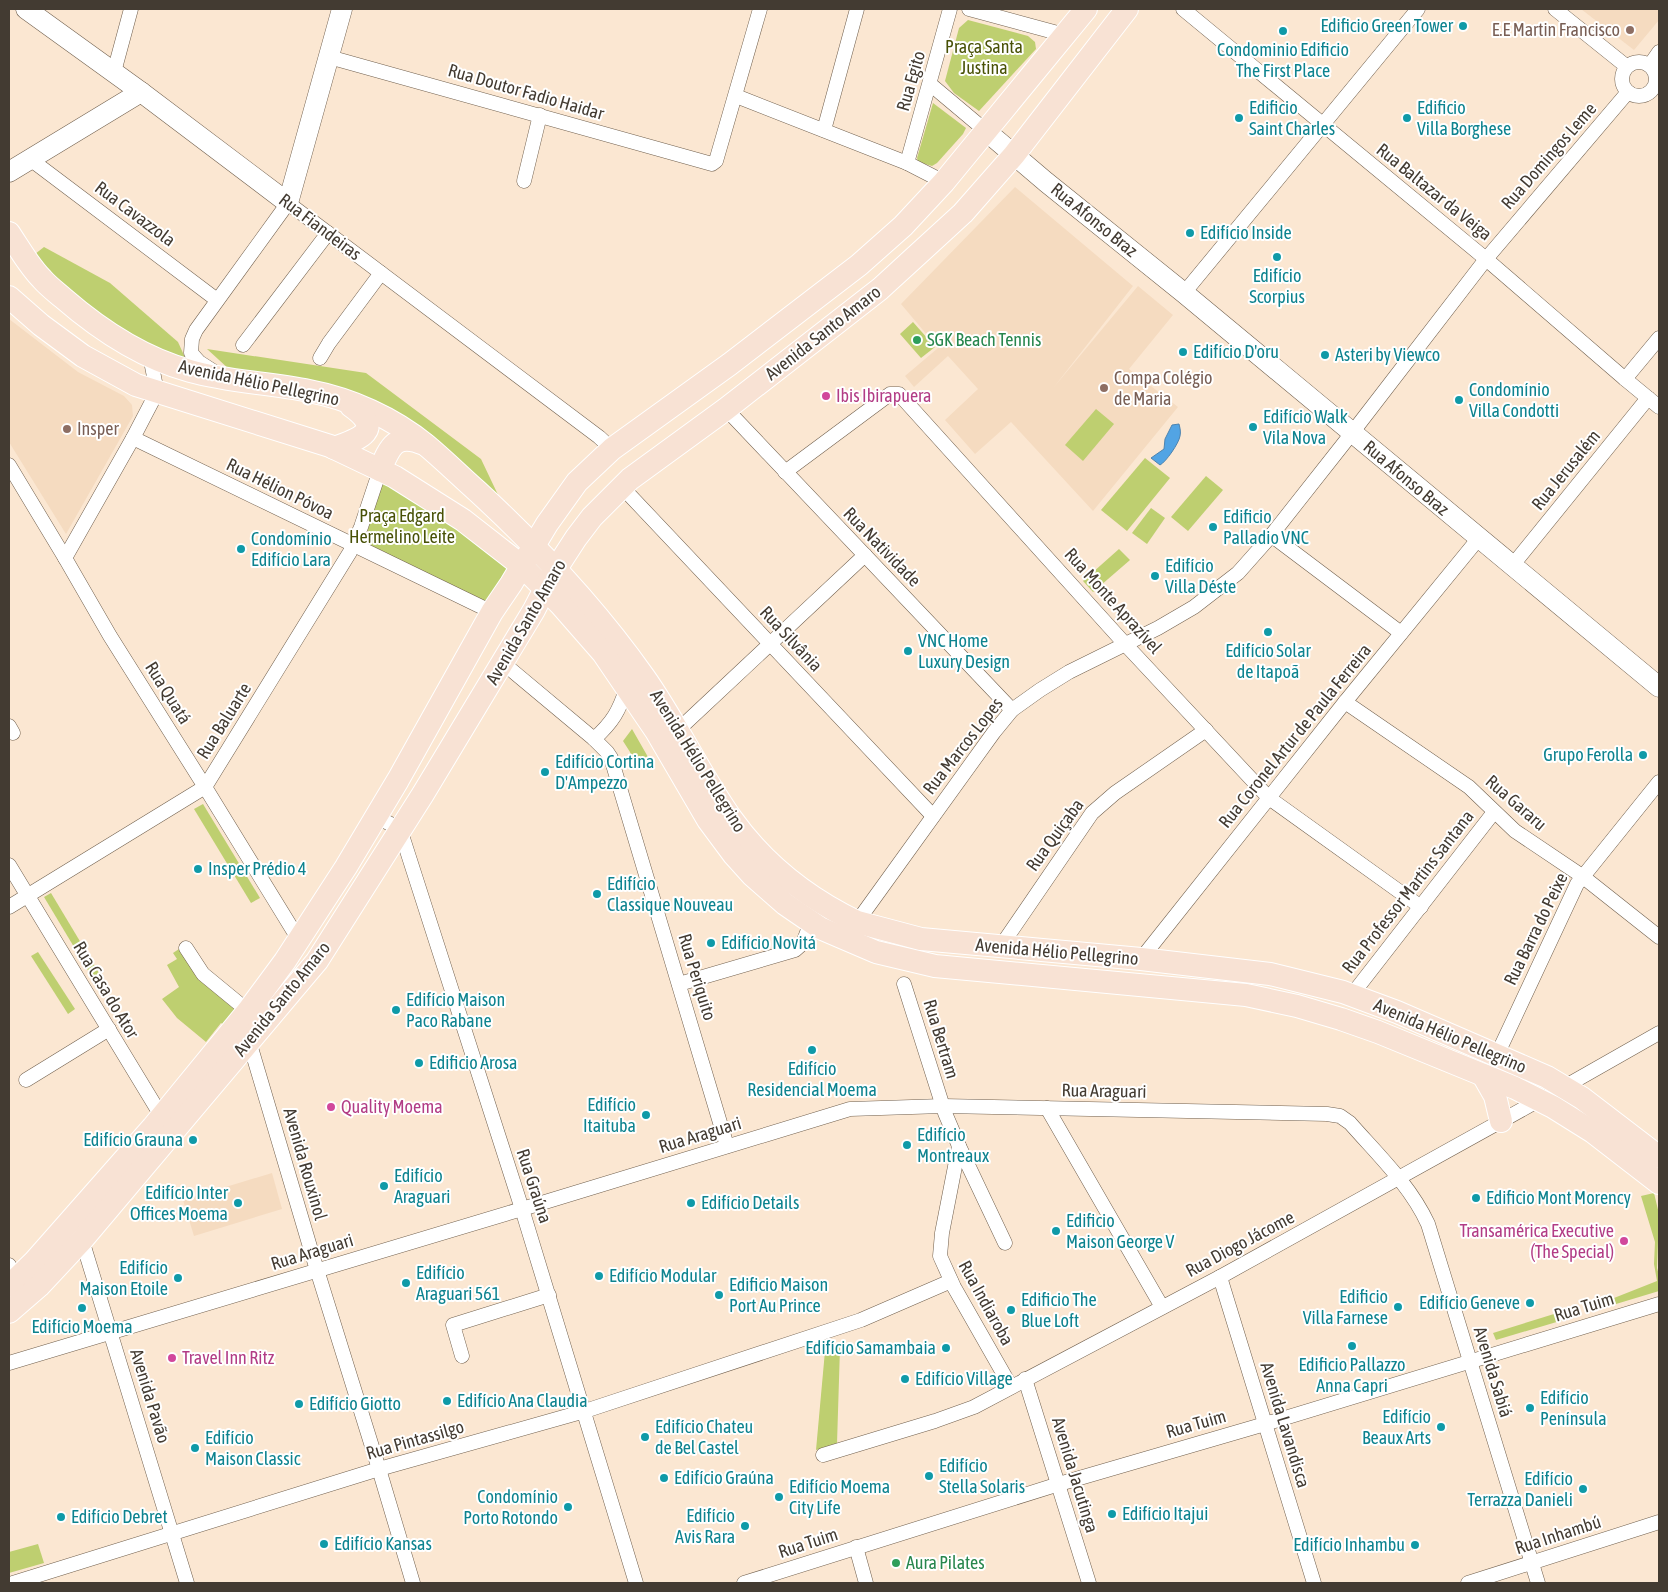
<svg xmlns="http://www.w3.org/2000/svg" width="1668" height="1592" font-family="'Asap Condensed',sans-serif">
	<style>
		.built { fill: #f5dbc0 }
		.green { fill: #becf70 }
		.water { fill: #52a4e4; stroke: #4e84af }
		.lines { fill: none; stroke-linecap: round; stroke-linejoin: round }
		.street-casing { stroke: #71604e; stroke-width: 15 }
		.secondary-casing { stroke: #71604e; stroke-width: 21 }
		.primary-casing { stroke: #fff; stroke-width: 24 }
		.street { stroke: #fff; stroke-width: 14 }
		.secondary { stroke: #fff; stroke-width: 20 }
		.primary { stroke: #f8e2d4; stroke-width: 22 }
		.culture-dot { fill: #0f9aa8; stroke: #fff; stroke-width: 2 }
		.education-dot { fill: #8d6e63; stroke: #fff; stroke-width: 2 }
		.leisure-dot { fill: #2e9e5b; stroke: #fff; stroke-width: 2 }
		.hotel-dot { fill: #d1479c; stroke: #fff; stroke-width: 2 }
		.labels { text-anchor: middle; stroke-width: 4; stroke-linejoin: round; paint-order: stroke }
		.culture-label { font-size: 18px; fill: #0d838f; stroke: #fff; text-anchor: start }
		.education-label { font-size: 18px; fill: #785e54; stroke: #fff; text-anchor: start }
		.park-label { font-size: 18px; fill: #485106; stroke: #fff }
		.street-label { font-size: 18px; fill: #433b32; stroke: #fff }
		.leisure-label { font-size: 18px; fill: #27864d; stroke: #fff; text-anchor: start }
		.hotel-label { font-size: 18px; fill: #b23c85; stroke: #fff; text-anchor: start }
	</style>
	<rect width="100%" height="100%" fill="#fbe7d2"/>
	<g class="built">
		<polygon points="1581,9 1659,9 1659,20 1634,50"/>
		<polygon points="1015,187 1133,286 1054,387 1138,286 1173,315 1129,369 1178,407 1093,511 1011,422 975,454 945,420 978,389 948,356 914,387 905,376 938,348 901,304"/>
		<polygon points="9,319 78,372 124,396 132,405 133,416 66,534 9,442"/>
		<polygon points="272,1173 282,1209 194,1236 183,1200"/>
	</g>
	<g class="green">
		<polygon points="968,20 1028,36 1035,42 1036,49 979,111 954,93 945,81 959,28"/>
		<polygon points="933,103 966,128 963,134 937,163 932,166 918,162 917,158"/>
		<polygon points="44,247 110,283 178,342 187,362 167,356 87,312 30,258"/>
		<polygon points="913,322 935,347 921,358 900,334"/>
		<polygon points="207,349 366,373 481,459 500,499 425,433 230,370"/>
		<polygon points="1096,409 1114,424 1083,461 1065,445"/>
		<polygon points="1145,458 1170,478 1127,531 1101,510"/>
		<polygon points="1206,476 1223,490 1188,531 1171,517"/>
		<polygon points="382,479 505,561 510,572 505,572 505,576 486,604 376,549 369,544 370,536 367,529"/>
		<polygon points="1151,508 1165,518 1147,544 1132,533"/>
		<polygon points="1119,549 1130,560 1093,592 1083,581"/>
		<polygon points="632,729 652,764 635,769 630,752 623,741"/>
		<polygon points="203,804 260,898 251,903 194,809"/>
		<polygon points="51,893 108,988 101,992 44,897"/>
		<polygon points="179,949 201,979 240,1010 227,1027 221,1023 206,1042 177,1018 162,999 179,987 167,965 177,959 173,953"/>
		<polygon points="38,952 75,1009 68,1014 31,956"/>
		<polygon points="1654,1193 1659,1214 1657,1268 1659,1275 1659,1291 1616,1304 1614,1298 1657,1281 1654,1264 1655,1242 1641,1196"/>
		<polygon points="1567,1310 1570,1318 1496,1340 1493,1333"/>
		<polygon points="840,1347 837,1444 816,1450 825,1351"/>
		<polygon points="38,1544 44,1563 9,1573 9,1552"/>
	</g>
	<path class="water" d="M1179 424C1180 428 1181 432 1180 436 1179 443 1166 462 1160 465L1151 458 1164 449 1165 439 1172 425Z"/>
	<g class="lines">
		<defs>
			<g id="street">
				<polyline points="969,9 1065,35"/>
				<polyline points="1183,9 1486,259 1625,379 1659,407"/>
				<polyline points="1555,9 1626,66"/>
				<polyline points="329,57 712,164 716,161 760,9"/>
				<circle cx="1639" cy="79" r="17"/>
				<polyline points="1650,65 1659,52"/>
				<polyline points="114,72 131,9"/>
				<polyline points="930,84 986,131"/>
				<polyline points="736,96 907,163 944,182"/>
				<polyline points="824,130 857,9"/>
				<polyline points="30,159 217,300"/>
				<polyline points="907,163 950,9"/>
				<polyline points="524,181 540,115"/>
				<polyline points="1184,293 1418,9"/>
				<polyline points="243,345 328,233"/>
				<polyline points="320,358 329,343 381,273"/>
				<polyline points="213,371 199,362 191,353 192,339 196,330 288,203 599,437 612,449"/>
				<polyline points="1625,379 1659,338"/>
				<polyline points="726,409 1012,710"/>
				<polyline points="133,438 492,612"/>
				<polyline points="9,465 65,558 110,636 205,787 299,940"/>
				<polyline points="785,472 890,394 899,394 1125,644 1269,798 1421,907"/>
				<polyline points="622,487 933,816"/>
				<polyline points="1271,535 1401,633"/>
				<polyline points="65,558 133,438 157,392 150,356"/>
				<polyline points="1512,566 1648,398"/>
				<polyline points="503,663 594,739 607,752 611,758 727,1146"/>
				<polyline points="1345,702 1469,787 1515,831 1582,876 1659,937"/>
				<polyline points="9,726 13,733"/>
				<polyline points="677,731 865,555"/>
				<path d="M594 739C613 722 619 711 627 687"/>
				<polyline points="375,816 400,829 522,1209 636,1583"/>
				<polyline points="9,865 165,1122"/>
				<polyline points="9,907 205,787 350,552 361,527 380,470"/>
				<polyline points="857,922 994,732 1012,710 1040,690 1069,672 1158,628 1194,607 1238,573 1270,537 1352,433 1486,259 1628,92"/>
				<polyline points="1001,946 1092,813 1115,793 1206,730"/>
				<polyline points="186,948 203,974 248,1011"/>
				<polyline points="1141,959 1345,702 1479,538"/>
				<polyline points="679,984 795,950 803,943 811,922"/>
				<polyline points="904,984 945,1113 959,1146 1005,1243"/>
				<polyline points="1351,996 1494,812"/>
				<polyline points="249,1041 313,1257 379,1469 413,1583"/>
				<polyline points="1497,1055 1577,884 1659,782"/>
				<polyline points="26,1080 109,1029"/>
				<polyline points="1047,1108 1162,1307"/>
				<polyline points="959,1146 942,1233 940,1256 954,1287 1011,1387"/>
				<polyline points="78,1237 82,1240 187,1583"/>
				<polyline points="9,1265 17,1279"/>
				<polyline points="1220,1277 1314,1583"/>
				<polyline points="462,1356 453,1325 549,1295"/>
				<path d="M9 1363 522 1209 850 1109 943 1106 1327 1114 1340 1116 1350 1123C1378 1155 1410 1185 1428 1224L1538 1583"/>
				<polyline points="1025,1379 1089,1583"/>
				<polyline points="823,1455 935,1421 974,1407 1220,1277 1532,1104 1564,1087 1659,1033"/>
				<polyline points="856,1547 866,1583"/>
				<polyline points="13,1583 379,1469 585,1411 861,1320 951,1281"/>
				<polyline points="744,1583 1059,1484 1265,1424 1659,1304"/>
				<polyline points="1468,1583 1659,1522"/>
			</g>
			<g id="secondary">
				<polyline points="26,9 141,92 288,203 342,9"/>
				<polyline points="986,131 1046,182 1184,293 1659,687"/>
				<polyline points="9,172 141,92"/>
			</g>
			<g id="primary">
				<path d="M9 233C19 248 29 266 42 279 48 286 56 292 63 298 101 331 142 358 190 371 229 382 270 383 309 391 351 399 393 418 426 445 444 460 460 476 477 491 539 548 596 609 644 677 676 722 699 773 731 818 763 863 807 898 857 922L921 939 1141 959 1270 974 1343 992 1397 1012 1547 1077 1582 1098 1659 1157"/>
				<polyline points="9,297 41,325 83,356 136,385 330,446 395,477 463,520 522,566 561,605 603,653 656,731 708,820 734,855 752,875 785,904 820,928 876,952 935,966 1246,995 1297,1006 1341,1019 1378,1032 1515,1088 1553,1107 1593,1132 1659,1183"/>
				<path d="M334 448C360 439 385 430 351 406"/>
				<path d="M380 470C390 446 396 432 424 444"/>
				<polyline points="1483,1075 1495,1096 1501,1121"/>
				<polyline points="9,1286 34,1262 153,1127 248,1011 285,961 346,867 398,780 492,612 511,584 547,524 577,482 612,449 730,364 859,265 903,226 944,182 1086,9"/>
				<polyline points="9,1312 39,1286 82,1240 317,961 423,794 534,610 552,575 576,538 592,517 630,479 726,409 880,289 963,213 1014,155 1127,9"/>
			</g>
		</defs>
		<use href="#street" class="street-casing"/>
		<use href="#secondary" class="secondary-casing"/>
		<use href="#primary" class="primary-casing"/>
		<use href="#street" class="street"/>
		<use href="#secondary" class="secondary"/>
		<use href="#primary" class="primary"/>
	</g>
	<g class="culture-dot">
		<circle cx="1463" cy="26" r="5"/>
		<circle cx="1283" cy="31" r="5"/>
		<circle cx="1239" cy="118" r="5"/>
		<circle cx="1407" cy="118" r="5"/>
		<circle cx="1190" cy="233" r="5"/>
		<circle cx="1277" cy="257" r="5"/>
		<circle cx="1183" cy="352" r="5"/>
		<circle cx="1325" cy="355" r="5"/>
		<circle cx="1459" cy="400" r="5"/>
		<circle cx="1253" cy="427" r="5"/>
		<circle cx="1213" cy="527" r="5"/>
		<circle cx="241" cy="549" r="5"/>
		<circle cx="1155" cy="576" r="5"/>
		<circle cx="1268" cy="632" r="5"/>
		<circle cx="908" cy="651" r="5"/>
		<circle cx="1643" cy="755" r="5"/>
		<circle cx="545" cy="772" r="5"/>
		<circle cx="198" cy="869" r="5"/>
		<circle cx="597" cy="894" r="5"/>
		<circle cx="711" cy="943" r="5"/>
		<circle cx="396" cy="1010" r="5"/>
		<circle cx="812" cy="1050" r="5"/>
		<circle cx="419" cy="1063" r="5"/>
		<circle cx="646" cy="1115" r="5"/>
		<circle cx="193" cy="1140" r="5"/>
		<circle cx="907" cy="1145" r="5"/>
		<circle cx="384" cy="1186" r="5"/>
		<circle cx="1476" cy="1198" r="5"/>
		<circle cx="238" cy="1203" r="5"/>
		<circle cx="691" cy="1203" r="5"/>
		<circle cx="1056" cy="1231" r="5"/>
		<circle cx="599" cy="1276" r="5"/>
		<circle cx="178" cy="1278" r="5"/>
		<circle cx="406" cy="1283" r="5"/>
		<circle cx="719" cy="1295" r="5"/>
		<circle cx="1530" cy="1303" r="5"/>
		<circle cx="1398" cy="1307" r="5"/>
		<circle cx="82" cy="1308" r="5"/>
		<circle cx="1011" cy="1310" r="5"/>
		<circle cx="1352" cy="1346" r="5"/>
		<circle cx="946" cy="1348" r="5"/>
		<circle cx="905" cy="1379" r="5"/>
		<circle cx="447" cy="1401" r="5"/>
		<circle cx="299" cy="1404" r="5"/>
		<circle cx="1530" cy="1408" r="5"/>
		<circle cx="1441" cy="1427" r="5"/>
		<circle cx="645" cy="1437" r="5"/>
		<circle cx="195" cy="1448" r="5"/>
		<circle cx="929" cy="1476" r="5"/>
		<circle cx="664" cy="1478" r="5"/>
		<circle cx="1583" cy="1489" r="5"/>
		<circle cx="779" cy="1497" r="5"/>
		<circle cx="568" cy="1507" r="5"/>
		<circle cx="1112" cy="1514" r="5"/>
		<circle cx="61" cy="1517" r="5"/>
		<circle cx="745" cy="1526" r="5"/>
		<circle cx="324" cy="1544" r="5"/>
		<circle cx="1415" cy="1545" r="5"/>
	</g>
	<g class="education-dot">
		<circle cx="1630" cy="30" r="5"/>
		<circle cx="1104" cy="388" r="5"/>
		<circle cx="67" cy="429" r="5"/>
	</g>
	<g class="leisure-dot">
		<circle cx="917" cy="340" r="5"/>
		<circle cx="896" cy="1563" r="5"/>
	</g>
	<g class="hotel-dot">
		<circle cx="826" cy="396" r="5"/>
		<circle cx="331" cy="1107" r="5"/>
		<circle cx="1624" cy="1241" r="5"/>
		<circle cx="172" cy="1358" r="5"/>
	</g>
	<g class="labels">
		<g class="culture-label">
			<text x="1453" y="32" text-anchor="end">Edificio Green Tower</text>
			<text x="1283" y="56" text-anchor="middle">Condominio Edificio<tspan x="1283" dy="21">The First Place</tspan></text>
			<text x="1249" y="114">Edificio<tspan x="1249" dy="21">Saint Charles</tspan></text>
			<text x="1417" y="114">Edificio<tspan x="1417" dy="21">Villa Borghese</tspan></text>
			<text x="1200" y="239">Edifício Inside</text>
			<text x="1277" y="282" text-anchor="middle">Edifício<tspan x="1277" dy="21">Scorpius</tspan></text>
			<text x="1193" y="358">Edifício D'oru</text>
			<text x="1335" y="361">Asteri by Viewco</text>
			<text x="1469" y="396">Condomínio<tspan x="1469" dy="21">Villa Condotti</tspan></text>
			<text x="1263" y="423">Edifício Walk<tspan x="1263" dy="21">Vila Nova</tspan></text>
			<text x="1223" y="523">Edificio<tspan x="1223" dy="21">Palladio VNC</tspan></text>
			<text x="251" y="545">Condomínio<tspan x="251" dy="21">Edifício Lara</tspan></text>
			<text x="1165" y="572">Edifício<tspan x="1165" dy="21">Villa Déste</tspan></text>
			<text x="918" y="647">VNC Home<tspan x="918" dy="21">Luxury Design</tspan></text>
			<text x="1268" y="657" text-anchor="middle">Edifício Solar<tspan x="1268" dy="21">de Itapoã</tspan></text>
			<text x="1633" y="761" text-anchor="end">Grupo Ferolla</text>
			<text x="555" y="768">Edifício Cortina<tspan x="555" dy="21">D'Ampezzo</tspan></text>
			<text x="208" y="875">Insper Prédio 4</text>
			<text x="607" y="890">Edifício<tspan x="607" dy="21">Classique Nouveau</tspan></text>
			<text x="721" y="949">Edifício Novitá</text>
			<text x="406" y="1006">Edifício Maison<tspan x="406" dy="21">Paco Rabane</tspan></text>
			<text x="429" y="1069">Edificio Arosa</text>
			<text x="812" y="1075" text-anchor="middle">Edifício<tspan x="812" dy="21">Residencial Moema</tspan></text>
			<text x="636" y="1111" text-anchor="end">Edifício<tspan x="636" dy="21">Itaituba</tspan></text>
			<text x="917" y="1141">Edifício<tspan x="917" dy="21">Montreaux</tspan></text>
			<text x="183" y="1146" text-anchor="end">Edifício Grauna</text>
			<text x="394" y="1182">Edifício<tspan x="394" dy="21">Araguari</tspan></text>
			<text x="228" y="1199" text-anchor="end">Edifício Inter<tspan x="228" dy="21">Offices Moema</tspan></text>
			<text x="1486" y="1204">Edificio Mont Morency</text>
			<text x="701" y="1209">Edifício Details</text>
			<text x="1066" y="1227">Edificio<tspan x="1066" dy="21">Maison George V</tspan></text>
			<text x="168" y="1274" text-anchor="end">Edifício<tspan x="168" dy="21">Maison Etoile</tspan></text>
			<text x="416" y="1279">Edifício<tspan x="416" dy="21">Araguari 561</tspan></text>
			<text x="609" y="1282">Edifício Modular</text>
			<text x="729" y="1291">Edificio Maison<tspan x="729" dy="21">Port Au Prince</tspan></text>
			<text x="1388" y="1303" text-anchor="end">Edificio<tspan x="1388" dy="21">Villa Farnese</tspan></text>
			<text x="1021" y="1306">Edificio The<tspan x="1021" dy="21">Blue Loft</tspan></text>
			<text x="1520" y="1309" text-anchor="end">Edifício Geneve</text>
			<text x="82" y="1333" text-anchor="middle">Edifício Moema</text>
			<text x="936" y="1354" text-anchor="end">Edifício Samambaia</text>
			<text x="1352" y="1371" text-anchor="middle">Edificio Pallazzo<tspan x="1352" dy="21">Anna Capri</tspan></text>
			<text x="915" y="1385">Edifício Village</text>
			<text x="1540" y="1404">Edifício<tspan x="1540" dy="21">Península</tspan></text>
			<text x="457" y="1407">Edifício Ana Claudia</text>
			<text x="309" y="1410">Edifício Giotto</text>
			<text x="1431" y="1423" text-anchor="end">Edifício<tspan x="1431" dy="21">Beaux Arts</tspan></text>
			<text x="655" y="1433">Edifício Chateu<tspan x="655" dy="21">de Bel Castel</tspan></text>
			<text x="205" y="1444">Edifício<tspan x="205" dy="21">Maison Classic</tspan></text>
			<text x="939" y="1472">Edifício<tspan x="939" dy="21">Stella Solaris</tspan></text>
			<text x="674" y="1484">Edifício Graúna</text>
			<text x="1573" y="1485" text-anchor="end">Edifício<tspan x="1573" dy="21">Terrazza Danieli</tspan></text>
			<text x="789" y="1493">Edifício Moema<tspan x="789" dy="21">City Life</tspan></text>
			<text x="558" y="1503" text-anchor="end">Condomínio<tspan x="558" dy="21">Porto Rotondo</tspan></text>
			<text x="1122" y="1520">Edifício Itajui</text>
			<text x="735" y="1522" text-anchor="end">Edifício<tspan x="735" dy="21">Avis Rara</tspan></text>
			<text x="71" y="1523">Edifício Debret</text>
			<text x="334" y="1550">Edifício Kansas</text>
			<text x="1405" y="1551" text-anchor="end">Edifício Inhambu</text>
		</g>
		<g class="education-label">
			<text x="1620" y="36" text-anchor="end">E.E Martin Francisco</text>
			<text x="1114" y="384">Compa Colégio<tspan x="1114" dy="21">de Maria</tspan></text>
			<text x="77" y="435">Insper</text>
		</g>
		<g class="park-label">
			<text x="984" y="53">Praça Santa<tspan x="984" dy="21">Justina</tspan></text>
			<text x="402" y="522">Praça Edgard<tspan x="402" dy="21">Hermelino Leite</tspan></text>
		</g>
		<g class="street-label">
			<text transform="translate(911 81) rotate(-74)" y="6">Rua Egito</text>
			<text transform="translate(526 92) rotate(16)" y="6">Rua Doutor Fadio Haidar</text>
			<text transform="translate(1549 156) rotate(-49)" y="6">Rua Domingos Leme</text>
			<text transform="translate(1434 192) rotate(39)" y="6">Rua Baltazar da Veiga</text>
			<text transform="translate(135 214) rotate(37)" y="6">Rua Cavazzola</text>
			<text transform="translate(1094 220) rotate(39)" y="6">Rua Afonso Braz</text>
			<text transform="translate(320 227) rotate(37)" y="6">Rua Fiandeiras</text>
			<text transform="translate(823 333) rotate(-38)" y="6">Avenida Santo Amaro</text>
			<text transform="translate(259 383) rotate(12)" y="6">Avenida Hélio Pellegrino</text>
			<text transform="translate(1566 470) rotate(-51)" y="6">Rua Jerusalém</text>
			<text transform="translate(1406 478) rotate(40)" y="6">Rua Afonso Braz</text>
			<text transform="translate(280 489) rotate(26)" y="6">Rua Hélion Póvoa</text>
			<text transform="translate(882 547) rotate(46)" y="6">Rua Natividade</text>
			<text transform="translate(1113 601) rotate(48)" y="6">Rua Monte Aprazível</text>
			<text transform="translate(526 622) rotate(-60)" y="6">Avenida Santo Amaro</text>
			<text transform="translate(791 639) rotate(47)" y="6">Rua Silvânia</text>
			<text transform="translate(168 693) rotate(58)" y="6">Rua Quatá</text>
			<text transform="translate(224 721) rotate(-58)" y="6">Rua Baluarte</text>
			<text transform="translate(1295 736) rotate(-51)" y="6">Rua Coronel Artur de Paula Ferreira</text>
			<text transform="translate(963 746) rotate(-52)" y="6">Rua Marcos Lopes</text>
			<text transform="translate(698 761) rotate(58)" y="6">Avenida Hélio Pellegrino</text>
			<text transform="translate(1516 803) rotate(41)" y="6">Rua Gararu</text>
			<text transform="translate(1055 835) rotate(-54)" y="6">Rua Quiçaba</text>
			<text transform="translate(1408 892) rotate(-52)" y="6">Rua Professor Martins Santana</text>
			<text transform="translate(1536 929) rotate(-64)" y="6">Rua Barra do Peixe</text>
			<text transform="translate(1057 952) rotate(5)" y="6">Avenida Hélio Pellegrino</text>
			<text transform="translate(697 977) rotate(73)" y="6">Rua Periquito</text>
			<text transform="translate(106 990) rotate(59)" y="6">Rua Casa do Ator</text>
			<text transform="translate(282 999) rotate(-51)" y="6">Avenida Santo Amaro</text>
			<text transform="translate(1450 1036) rotate(23)" y="6">Avenida Hélio Pellegrino</text>
			<text transform="translate(941 1039) rotate(73)" y="6">Rua Bertram</text>
			<text transform="translate(1104 1091) rotate(1)" y="6">Rua Araguari</text>
			<text transform="translate(700 1135) rotate(-17)" y="6">Rua Araguari</text>
			<text transform="translate(305 1164) rotate(74)" y="6">Avenida Rouxinol</text>
			<text transform="translate(534 1186) rotate(72)" y="6">Rua Graúna</text>
			<text transform="translate(1240 1244) rotate(-28)" y="6">Rua Diogo Jácome</text>
			<text transform="translate(312 1252) rotate(-17)" y="6">Rua Araguari</text>
			<text transform="translate(986 1303) rotate(61)" y="6">Rua Indiaroba</text>
			<text transform="translate(1584 1307) rotate(-17)" y="6">Rua Tuim</text>
			<text transform="translate(1493 1372) rotate(73)" y="6">Avenida Sabiá</text>
			<text transform="translate(150 1396) rotate(73)" y="6">Avenida Pavão</text>
			<text transform="translate(1196 1424) rotate(-16)" y="6">Rua Tuim</text>
			<text transform="translate(1285 1425) rotate(73)" y="6">Avenida Lavandisca</text>
			<text transform="translate(415 1440) rotate(-16)" y="6">Rua Pintassilgo</text>
			<text transform="translate(1075 1475) rotate(73)" y="6">Avenida Jacutinga</text>
			<text transform="translate(1558 1535) rotate(-18)" y="6">Rua Inhambú</text>
			<text transform="translate(808 1543) rotate(-18)" y="6">Rua Tuim</text>
		</g>
		<g class="leisure-label">
			<text x="927" y="346">SGK Beach Tennis</text>
			<text x="906" y="1569">Aura Pilates</text>
		</g>
		<g class="hotel-label">
			<text x="836" y="402">Ibis Ibirapuera</text>
			<text x="341" y="1113">Quality Moema</text>
			<text x="1614" y="1237" text-anchor="end">Transamérica Executive<tspan x="1614" dy="21">(The Special)</tspan></text>
			<text x="182" y="1364">Travel Inn Ritz</text>
		</g>
	</g>
	<rect width="1668" height="1592" fill="none" stroke="#433b32" stroke-width="20"/>
</svg>
